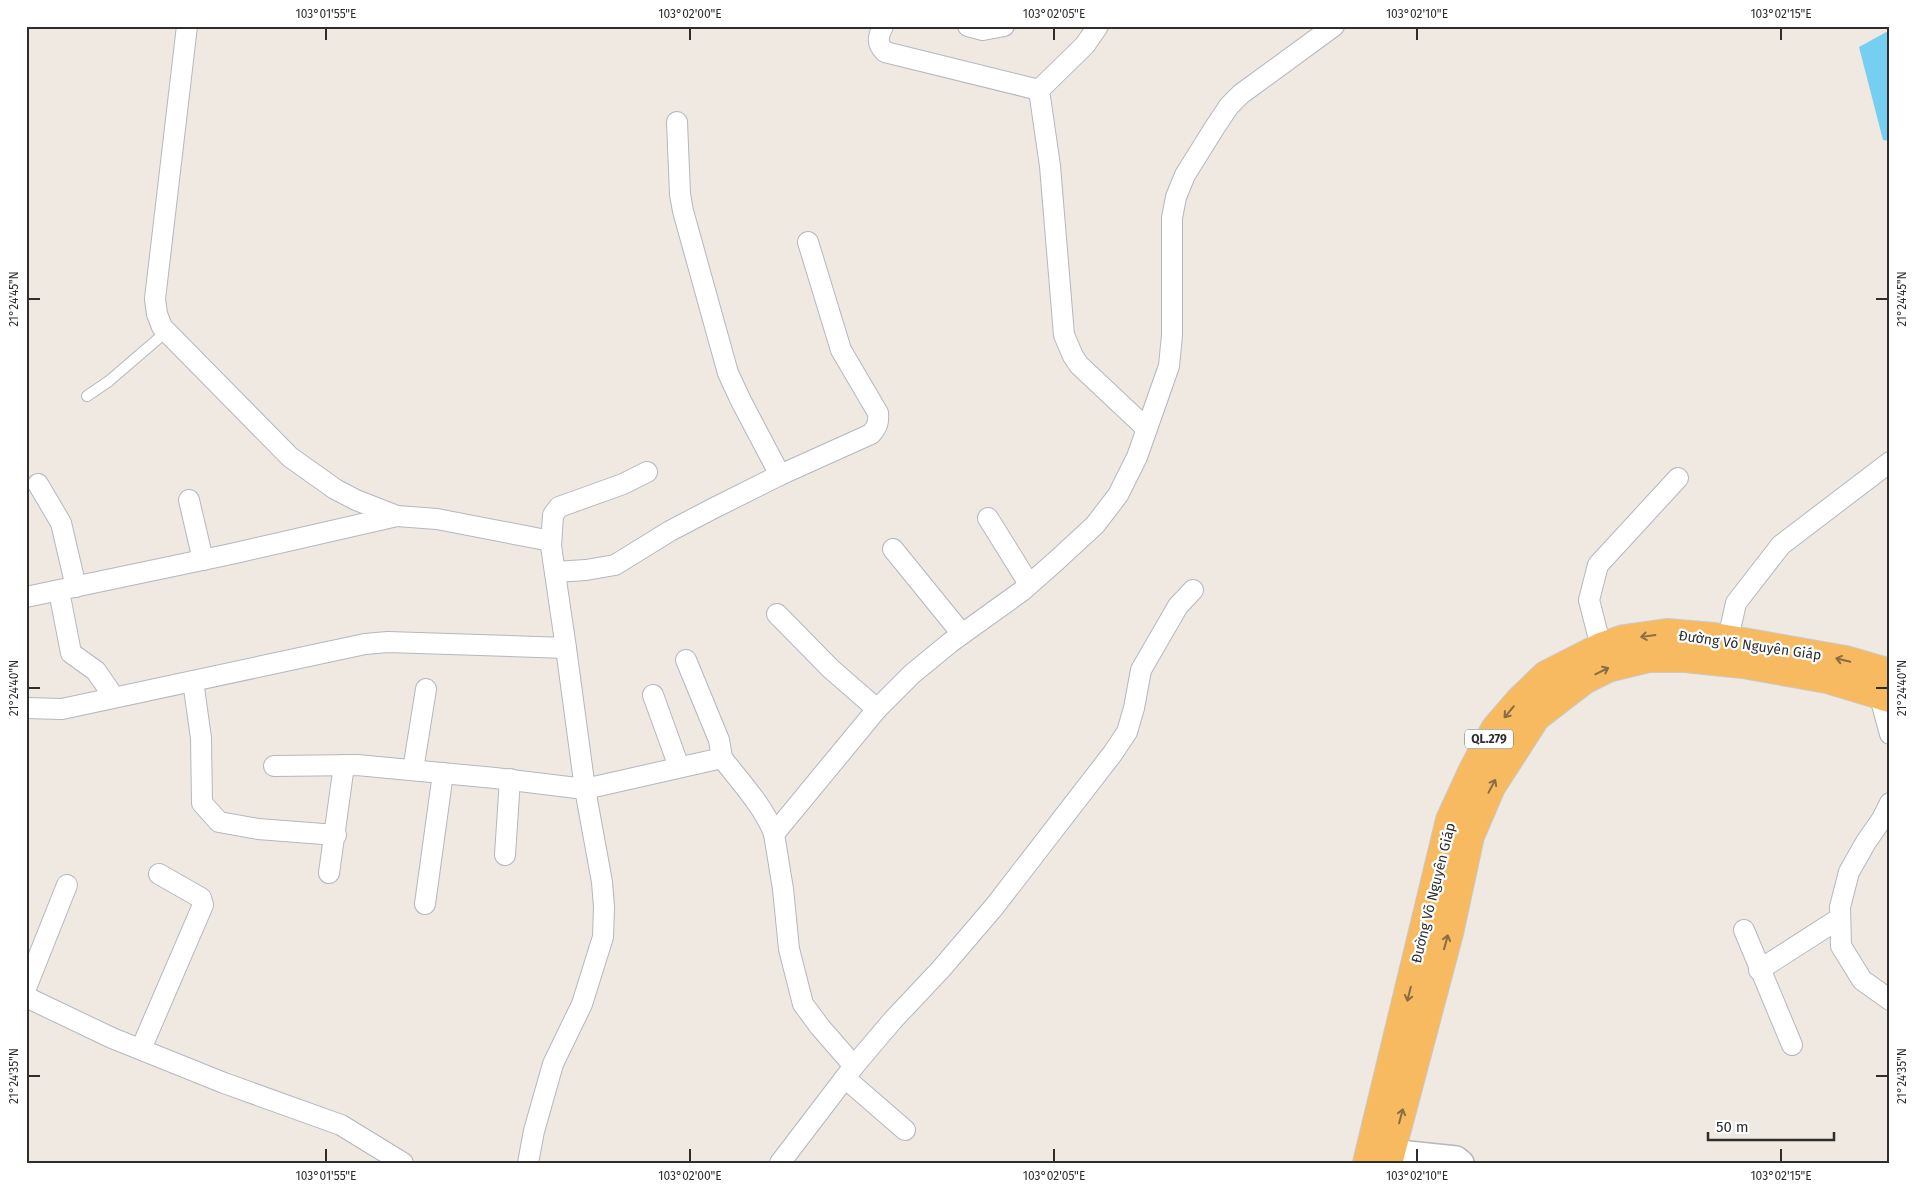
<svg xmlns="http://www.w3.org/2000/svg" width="1916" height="1189" font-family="'Fira Sans',sans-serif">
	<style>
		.water { fill: #75cff0 }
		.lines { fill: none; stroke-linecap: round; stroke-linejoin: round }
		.service-casing { stroke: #b4b7c1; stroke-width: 12 }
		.minor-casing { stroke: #b4b7c1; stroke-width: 22 }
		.tertiary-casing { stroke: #b4b7c1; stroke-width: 28 }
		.trunk-casing { stroke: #c9c9c9; stroke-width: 30 }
		.service { stroke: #fff; stroke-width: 10 }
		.minor { stroke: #fff; stroke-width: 20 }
		.tertiary { stroke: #fff; stroke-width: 25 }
		.trunk { stroke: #f8ba60; stroke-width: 28 }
		.oneway { stroke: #896d44 }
		.ticks { fill: none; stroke: #2e2e2e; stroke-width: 2 }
		.labels { text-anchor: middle; stroke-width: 4.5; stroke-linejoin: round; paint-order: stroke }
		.shield { fill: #fff; stroke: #6d6d6d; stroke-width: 1 }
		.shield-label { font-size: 12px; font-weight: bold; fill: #2e2e2e }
		.street-label { font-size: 14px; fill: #2e2e2e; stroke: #fff }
		.neatline { fill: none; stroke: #2e2e2e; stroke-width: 2 }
		.ticks-label { font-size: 12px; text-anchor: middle; fill: #2e2e2e }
	</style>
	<rect width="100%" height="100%" fill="#efe9e1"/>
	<polygon class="water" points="1890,30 1890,141 1883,140 1859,47"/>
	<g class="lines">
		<defs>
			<polyline id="service" points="87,396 109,381 166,332"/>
			<g id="minor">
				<polyline points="187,26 155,299 157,314 162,327 290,457 335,489 356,500 397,516"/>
				<path d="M883 26C878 37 876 43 885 52L1039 90"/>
				<polyline points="968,26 983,30 1004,26"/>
				<polyline points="1039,90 1050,166 1064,335 1073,356 1079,365 1146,428"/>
				<polyline points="1039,90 1085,45 1098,26"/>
				<polyline points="677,122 680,194 683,211 728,373 741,401 780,475"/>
				<polyline points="38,484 61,523 76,587"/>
				<polyline points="189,500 203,560"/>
				<polyline points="988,518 1029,584"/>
				<polyline points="893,549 962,634"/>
				<path d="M555 572 586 570 615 565 670 531 714 508 780 475 871 434C877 427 879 423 878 413L841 350 808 242"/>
				<polyline points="59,591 71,653 96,671 114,697"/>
				<polyline points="26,597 231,554 397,516 437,519 551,541"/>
				<polyline points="777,614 831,669 877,709"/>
				<polyline points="1601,647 1589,600 1598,565 1678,478"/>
				<polyline points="566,648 585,789 722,758 719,740 686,660"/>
				<polyline points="1725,652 1736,603 1781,545 1890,462"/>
				<polyline points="193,681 201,738 202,803 219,822 258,829 336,835"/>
				<polyline points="1877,686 1890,734"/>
				<polyline points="653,695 679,767"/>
				<polyline points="26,708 62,709 365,644 388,642 566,648 551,546 553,515 559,507 623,484 647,472"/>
				<path d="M722 758C739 780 765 808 774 834L783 889 789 949 803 1004 820 1027 854 1066"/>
				<polyline points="274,766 357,765 495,778 585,789 602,882 604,907 603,937 582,1004 553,1064 534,1131 528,1163"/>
				<polyline points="413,770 426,689"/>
				<polyline points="1890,803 1882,819 1866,842 1849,872 1840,907 1841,946 1862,980 1890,1000"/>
				<polyline points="774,834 877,709 912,674 951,642 1022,591 1056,561 1095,525 1118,495 1137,457 1169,366 1172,335 1172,218 1176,197 1185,175 1215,127 1229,106 1241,94 1334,26"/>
				<polyline points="505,855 510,779"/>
				<polyline points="329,873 344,765"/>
				<polyline points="425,904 443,773"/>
				<polyline points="1744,930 1792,1045"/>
				<polyline points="1759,970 1840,918"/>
				<polyline points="26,988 67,885"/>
				<polyline points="26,997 112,1038 224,1083 341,1125 403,1163"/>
				<polyline points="141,1049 203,905 201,898 159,874"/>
				<polyline points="845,1078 905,1130"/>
				<polyline points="780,1163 854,1066 893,1020 941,969 994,907 1113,753 1127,732 1134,708 1141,670 1178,606 1193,590"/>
			</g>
			<polyline id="tertiary" points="1370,1150 1456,1159 1461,1163"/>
			<g id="trunk">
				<polyline points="1367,1163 1450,820 1473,770 1495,729 1520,700 1546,675 1601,647 1624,639 1667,633 1714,637 1845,660 1890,673"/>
				<polyline points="1388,1163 1449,933 1470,836 1491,787 1536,717 1584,680 1608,668 1649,658 1685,658 1743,664 1827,679 1890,698"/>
			</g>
		</defs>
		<use href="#service" class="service-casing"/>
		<use href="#minor" class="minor-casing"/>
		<use href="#tertiary" class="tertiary-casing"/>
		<use href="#trunk" class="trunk-casing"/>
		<use href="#service" class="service"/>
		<use href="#minor" class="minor"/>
		<use href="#tertiary" class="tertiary"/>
		<use href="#trunk" class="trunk"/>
	</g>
	<defs><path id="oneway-shaft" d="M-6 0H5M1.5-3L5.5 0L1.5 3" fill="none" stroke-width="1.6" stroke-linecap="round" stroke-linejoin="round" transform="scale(1.25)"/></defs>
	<g class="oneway">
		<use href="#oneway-shaft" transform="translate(1648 636) rotate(172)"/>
		<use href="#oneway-shaft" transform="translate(1843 660) rotate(-167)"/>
		<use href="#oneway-shaft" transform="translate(1602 671) rotate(-26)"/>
		<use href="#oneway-shaft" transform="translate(1509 712) rotate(130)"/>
		<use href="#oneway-shaft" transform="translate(1492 786) rotate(-62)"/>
		<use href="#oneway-shaft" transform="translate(1446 942) rotate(-75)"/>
		<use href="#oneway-shaft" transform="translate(1409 994) rotate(104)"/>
		<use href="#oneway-shaft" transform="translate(1401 1116) rotate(-75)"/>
	</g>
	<path class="ticks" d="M326 28V40M690 28V40M1054 28V40M1417 28V40M1781 28V40M28 299H40M1876 299H1888M28 688H40M1876 688H1888M28 1076H40M1876 1076H1888M326 1149V1162M690 1149V1162M1054 1149V1162M1417 1149V1162M1781 1149V1162"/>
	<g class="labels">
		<rect class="shield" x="1465" y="729.5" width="48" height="19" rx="4"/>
		<g class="shield-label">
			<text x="1489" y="743">QL.279</text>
		</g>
		<g class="street-label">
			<text transform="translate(1750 645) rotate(8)" y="5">Đường Võ Nguyên Giáp</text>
			<text transform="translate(1433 893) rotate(-76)" y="5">Đường Võ Nguyên Giáp</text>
		</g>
	</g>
	<rect width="1916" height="1189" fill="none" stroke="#ffffff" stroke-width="55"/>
	<path d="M1708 1132v8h126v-8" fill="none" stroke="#2e2e2e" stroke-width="2.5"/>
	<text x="1716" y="1132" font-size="15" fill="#2e2e2e" stroke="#ffffff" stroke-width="4" paint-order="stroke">50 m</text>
	<rect x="28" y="28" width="1860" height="1134" class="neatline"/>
	<g class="ticks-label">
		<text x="326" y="18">103°01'55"E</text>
		<text x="690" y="18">103°02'00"E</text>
		<text x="1054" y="18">103°02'05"E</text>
		<text x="1417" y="18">103°02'10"E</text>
		<text x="1781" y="18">103°02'15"E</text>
		<text transform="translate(14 299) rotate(-90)" y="4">21°24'45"N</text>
		<text transform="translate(1902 299) rotate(-90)" y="4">21°24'45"N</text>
		<text transform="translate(14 688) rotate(-90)" y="4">21°24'40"N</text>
		<text transform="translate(1902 688) rotate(-90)" y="4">21°24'40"N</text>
		<text transform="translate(14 1076) rotate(-90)" y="4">21°24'35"N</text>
		<text transform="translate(1902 1076) rotate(-90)" y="4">21°24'35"N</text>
		<text x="326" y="1180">103°01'55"E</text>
		<text x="690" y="1180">103°02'00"E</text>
		<text x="1054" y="1180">103°02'05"E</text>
		<text x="1417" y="1180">103°02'10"E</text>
		<text x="1781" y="1180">103°02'15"E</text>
	</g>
</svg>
